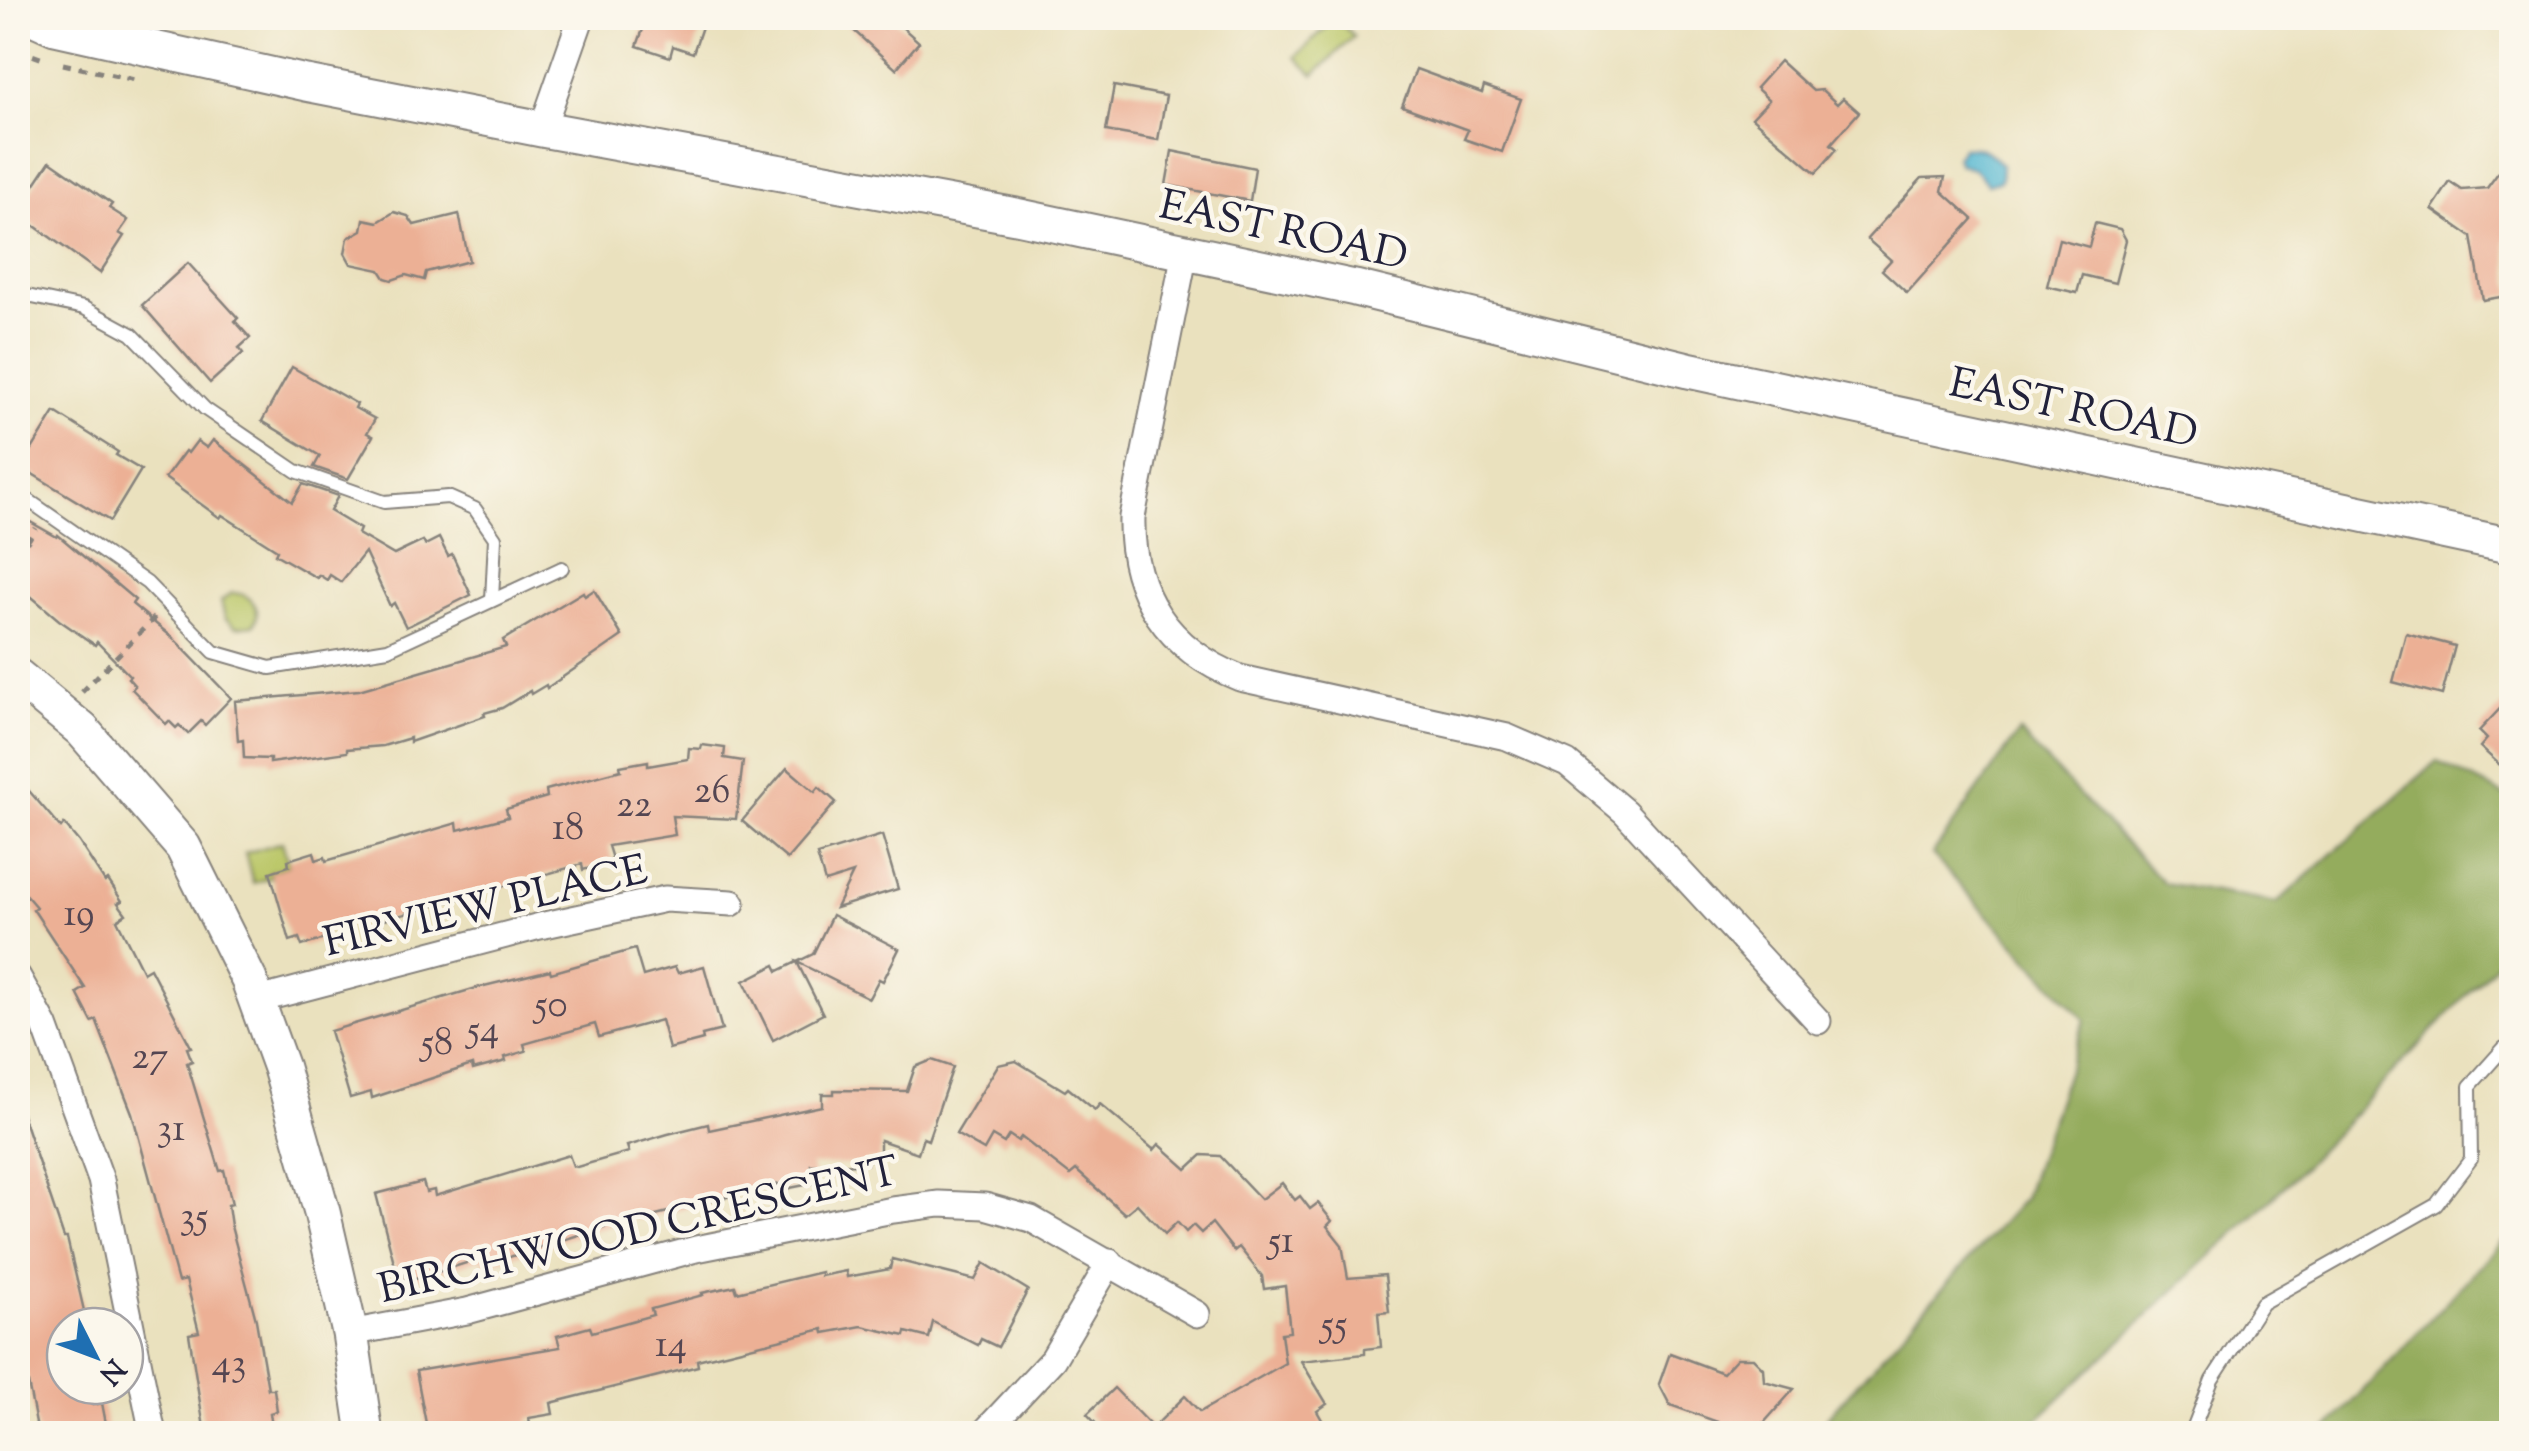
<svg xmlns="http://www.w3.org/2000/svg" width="2529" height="1451" font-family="'Sorts Mill Goudy',serif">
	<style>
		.green { fill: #bbc769; stroke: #6e7452; stroke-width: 2.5 }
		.forest { fill: #94ac5d; stroke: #5b674c; stroke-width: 2.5 }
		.water { fill: #51b6d0; stroke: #3a6c86; stroke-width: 2.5 }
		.building { fill: #ecb095 }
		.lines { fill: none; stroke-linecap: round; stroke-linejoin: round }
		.lane-casing { stroke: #86827c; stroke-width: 16 }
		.street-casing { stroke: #86827c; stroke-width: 29 }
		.secondary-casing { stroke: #86827c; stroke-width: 39 }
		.path { stroke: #86827c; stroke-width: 5; stroke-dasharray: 8 8; stroke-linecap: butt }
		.lane { stroke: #fff; stroke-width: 12 }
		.street { stroke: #fff; stroke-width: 25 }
		.secondary { stroke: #fff; stroke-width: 35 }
		.labels { text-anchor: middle; stroke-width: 9; stroke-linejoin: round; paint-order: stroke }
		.number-label { font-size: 38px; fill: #544652 }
		.street-label { font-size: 42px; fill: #22223b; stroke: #fbf7ec }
	</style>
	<rect width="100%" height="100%" fill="#fbf7ec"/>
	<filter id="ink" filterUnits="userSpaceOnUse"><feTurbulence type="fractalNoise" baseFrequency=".01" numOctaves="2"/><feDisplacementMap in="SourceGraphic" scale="20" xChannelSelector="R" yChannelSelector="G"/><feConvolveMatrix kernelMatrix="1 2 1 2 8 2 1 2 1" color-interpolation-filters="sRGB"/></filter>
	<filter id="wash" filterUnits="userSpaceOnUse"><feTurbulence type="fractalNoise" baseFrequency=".0048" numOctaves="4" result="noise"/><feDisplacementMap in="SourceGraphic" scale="40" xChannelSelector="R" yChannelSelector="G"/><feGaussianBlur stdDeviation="2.25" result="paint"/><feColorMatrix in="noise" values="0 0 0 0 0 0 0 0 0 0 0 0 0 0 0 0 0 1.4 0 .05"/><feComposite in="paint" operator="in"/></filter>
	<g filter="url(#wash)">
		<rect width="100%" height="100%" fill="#eae1be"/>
		<g class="green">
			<polygon points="1335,18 1354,36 1314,75 1296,57"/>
			<path d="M232 593C250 593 264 609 253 625L236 627 225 618 221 601Z"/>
			<polygon points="282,842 289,866 270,872 272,877 253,883 245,853"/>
		</g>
		<g class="forest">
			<polygon points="2019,732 2164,883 2277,903 2437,761 2511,799 2511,948 2289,1182 2023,1433 1813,1433 2024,1198 2085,1020 1932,855"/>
			<polygon points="2511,1233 2511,1433 2323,1433"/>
		</g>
		<path class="water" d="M1962 148C1986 147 1986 150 2002 165L2001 180 1988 184 1973 168 1959 164 1956 157Z"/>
		<g id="blocks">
			<g class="building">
				<polygon points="647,18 705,18 693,53 673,46 670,57 637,46"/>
				<polygon points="840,18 892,18 919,42 896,69"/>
				<polygon points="1780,61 1813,91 1822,90 1837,104 1843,98 1859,112 1831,144 1837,149 1816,173 1752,118 1769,100 1756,88"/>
				<polygon points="1416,69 1482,93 1484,86 1521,99 1502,152 1464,139 1468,130 1402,106"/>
				<polygon points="1114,86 1166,96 1158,140 1106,131"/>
				<polygon points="1172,151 1255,168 1250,201 1166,185"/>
				<polygon points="50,161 112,204 109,208 128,220 119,233 124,236 100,273 18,214 18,209"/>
				<polygon points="2498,173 2512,183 2512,231 2505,240 2512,295 2483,300 2472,237 2432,209 2450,182 2462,190 2487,188"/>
				<polygon points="1945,177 1942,191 1973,219 1907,293 1882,270 1891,260 1867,239 1922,178"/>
				<polygon points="394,212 408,216 414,225 459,214 469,261 426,272 424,280 406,275 392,280 385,278 380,270 351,264 345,253 348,238 362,230 364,219 378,222"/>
				<polygon points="2095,223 2120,229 2126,240 2115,283 2082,275 2077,293 2047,286 2059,239 2089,247"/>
				<polygon points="188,263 238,318 235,321 250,338 239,348 243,353 210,383 142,305"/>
				<polygon points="292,367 357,404 355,408 375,419 367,433 373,436 348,479 314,467 320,456 262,421"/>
				<polygon points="55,412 118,452 116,455 141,470 110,521 21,467"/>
				<polygon points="213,440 292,502 303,484 338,496 330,511 360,529 358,534 394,555 423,541 425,545 439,538 448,556 452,554 471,595 406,627 394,603 390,606 365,552 341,582 330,575 327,580 319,575 317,578 275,554 277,550 222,515 220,518 165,478 185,451 188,453 197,441 207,448"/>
				<polygon points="18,515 57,537 58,535 135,600 132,604 173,638 231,698 205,725 201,721 188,734 179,725 176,728 169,721 166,724 132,689 135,686 128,678 130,676 97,642 95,645 59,620 20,587 24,582 18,576"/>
				<polygon points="594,590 622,636 547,688 546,685 531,694 530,691 502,708 484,713 485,716 410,742 410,738 383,746 347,749 347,752 270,763 270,759 244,758 243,740 238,741 235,701 359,690 506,647 503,640 583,592 585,596"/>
				<polygon points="2406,633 2455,646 2442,695 2393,682"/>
				<polygon points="2512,696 2512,776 2480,747 2487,739 2479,731"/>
				<polygon points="702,745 725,748 724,758 743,761 736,819 672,816 675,835 608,846 613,862 583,870 582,864 377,922 375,916 323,931 325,939 302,946 299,938 290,941 270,872 289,866 288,860 314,852 316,860 325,857 326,861 457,823 458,830 508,817 506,809 547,797 546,790 621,770 620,766 648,761 648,766 688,759 689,748 701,749"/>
				<polygon points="787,768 815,792 819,787 836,802 787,859 742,821"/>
				<polygon points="18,778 61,828 64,824 79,842 105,882 108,880 122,901 118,903 126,914 117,920 143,972 150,968 191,1047 187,1048 192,1061 187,1063 220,1171 224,1170 232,1204 228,1205 231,1226 256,1320 268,1389 274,1389 277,1411 270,1413 273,1434 205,1434 189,1334 199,1332 186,1280 178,1282 132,1113 96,1020 92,1022 77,993 85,988 33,909 36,907 18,886"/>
				<polygon points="882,835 898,889 836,908 853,873 825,882 817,855"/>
				<polygon points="832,915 899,949 883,981 879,979 869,998 797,962 823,1014 773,1040 744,981 775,965 778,971 813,954"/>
				<polygon points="635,949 643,976 675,967 678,973 704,966 722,1030 702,1035 703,1040 669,1049 661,1020 599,1037 595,1024 524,1044 526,1051 505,1057 506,1061 473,1070 472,1065 372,1098 371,1092 350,1098 330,1031 480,987 550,970 551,973"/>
				<polygon points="932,1060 953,1067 928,1140 923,1138 918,1153 880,1140 880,1160 867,1160 867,1164 811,1165 815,1183 780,1190 779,1184 636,1220 635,1217 484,1265 482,1258 406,1282 404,1272 397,1274 376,1194 423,1182 426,1192 434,1190 435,1196 569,1155 573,1166 577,1167 629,1152 627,1146 668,1134 708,1124 709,1130 822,1106 822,1094 834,1094 834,1090 907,1091 915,1067"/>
				<polygon points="1016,1061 1065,1091 1068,1088 1095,1110 1100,1104 1154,1150 1159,1144 1187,1169 1202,1155 1220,1156 1261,1199 1282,1183 1295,1200 1300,1196 1310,1209 1318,1203 1332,1221 1327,1226 1342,1245 1348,1278 1385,1275 1389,1312 1378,1313 1381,1347 1365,1349 1365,1354 1301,1361 1327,1404 1317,1411 1330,1434 1106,1434 1087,1414 1114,1388 1153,1428 1185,1396 1200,1412 1285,1363 1281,1333 1290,1332 1285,1286 1264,1289 1262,1276 1239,1247 1234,1251 1212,1223 1201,1233 1193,1225 1186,1232 1177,1222 1165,1234 1137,1204 1125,1214 1076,1170 1070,1175 1021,1137 1018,1141 1009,1135 1004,1143 992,1136 984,1150 956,1134 998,1065"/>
				<polygon points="20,1108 64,1238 67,1238 85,1315 73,1318 74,1326 65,1326 65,1386 89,1386 93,1405 102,1403 108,1434 38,1434 18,1332 18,1109"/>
				<polygon points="892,1259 975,1280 984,1263 1028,1290 998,1347 981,1339 978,1345 933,1322 929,1338 906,1332 905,1336 862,1326 824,1333 823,1329 697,1360 698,1366 551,1403 553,1414 529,1418 530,1423 485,1431 486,1434 428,1434 416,1371 560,1347 557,1336 590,1327 592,1332 653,1315 651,1309 703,1295 702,1293 735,1286 737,1292 821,1272 821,1276 846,1271 847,1277 890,1269"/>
				<polygon points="1670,1353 1723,1373 1737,1358 1753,1358 1763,1368 1764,1381 1794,1389 1754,1434 1737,1434 1729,1426 1670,1405 1659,1384"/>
			</g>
		</g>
	</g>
	<g filter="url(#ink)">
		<use href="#blocks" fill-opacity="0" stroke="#86827c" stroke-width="2.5"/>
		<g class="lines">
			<defs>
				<g id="lane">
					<polyline points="18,294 84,308 132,334 205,409 296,471 384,502 448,497 475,509 495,538 492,600"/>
					<polyline points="18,493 147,583 214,652 270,668 388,649 562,568"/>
					<polyline points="2191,1434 2212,1380 2262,1303 2436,1205 2471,1159 2470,1086 2504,1048 2512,1046"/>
				</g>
				<g id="street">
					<polyline points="542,129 581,18"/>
					<path d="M1185 252 1132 517C1130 593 1168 650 1240 678L1507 737 1567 763 1625 812 1818 1021"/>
					<polyline points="18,977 45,1026 101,1180 153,1434"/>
					<polyline points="258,1000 540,926 665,899 732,903"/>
					<polyline points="350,1333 467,1311 696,1249 893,1210 939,1204 985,1206 1031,1219 1197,1314"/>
					<polyline points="983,1434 1053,1359 1110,1262"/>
				</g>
				<g id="secondary">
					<polyline points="35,18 55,27 306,83 542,129 1016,216 1355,288 1688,370 2512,546"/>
					<polyline points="18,677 82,730 183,847 249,980 281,1068 322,1212 350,1333 365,1434"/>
				</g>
			</defs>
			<use href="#lane" class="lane-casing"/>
			<use href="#street" class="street-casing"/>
			<use href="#secondary" class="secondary-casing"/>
			<g class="path">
				<polyline points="18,50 43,59"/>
				<polyline points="63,64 135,80"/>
				<polyline points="18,556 36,528"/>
				<polyline points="82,692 155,617"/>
			</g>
			<use href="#lane" class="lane"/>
			<use href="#street" class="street"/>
			<use href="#secondary" class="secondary"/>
		</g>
	</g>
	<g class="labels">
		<g class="number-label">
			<text x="712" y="802">26</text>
			<text x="634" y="816">22</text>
			<text x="568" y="839">18</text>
			<text x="79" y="925">19</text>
			<text x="551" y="1016">50</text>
			<text x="483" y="1041">54</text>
			<text x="437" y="1054">58</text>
			<text x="150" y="1068">27</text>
			<text x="171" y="1140">31</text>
			<text x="194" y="1228">35</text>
			<text x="1281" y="1252">51</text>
			<text x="1334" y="1336">55</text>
			<text x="671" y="1356">14</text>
			<text x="229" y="1375">43</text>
		</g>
		<g class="street-label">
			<text transform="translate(1284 228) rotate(12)" y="15">EAST ROAD</text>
			<text transform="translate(2074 406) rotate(12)" y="15">EAST ROAD</text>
			<text transform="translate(485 904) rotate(-13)" y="15">FIRVIEW PLACE</text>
			<text transform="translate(638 1228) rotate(-13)" y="15">BIRCHWOOD CRESCENT</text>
		</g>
	</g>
	<rect width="2529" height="1451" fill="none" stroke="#fbf7ec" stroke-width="60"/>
	<g transform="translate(95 1356) rotate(132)"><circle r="48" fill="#fbf7ec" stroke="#a4a2a5" stroke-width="2.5"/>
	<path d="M0-8L18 38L0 25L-18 38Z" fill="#1f6fb2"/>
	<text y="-15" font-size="28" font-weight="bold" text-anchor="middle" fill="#22223b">N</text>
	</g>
</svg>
